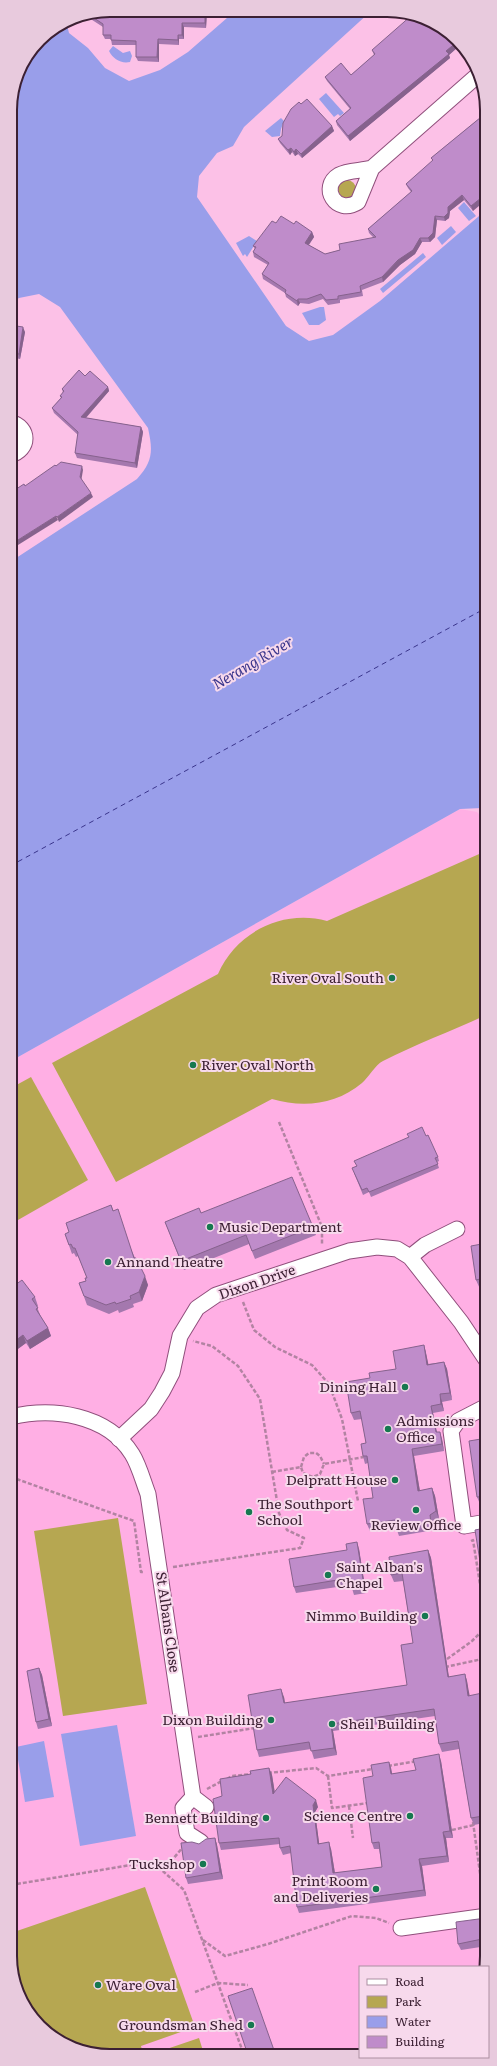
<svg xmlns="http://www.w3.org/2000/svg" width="497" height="2066" font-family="Literata,serif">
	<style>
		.built { fill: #ffafe4 }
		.green { fill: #b6a751 }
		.water { fill: #999eea }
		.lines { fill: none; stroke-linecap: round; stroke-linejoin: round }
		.ferry { stroke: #3a358c; stroke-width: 1; stroke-dasharray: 5 4; stroke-linecap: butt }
		.minor-casing { stroke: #904f7c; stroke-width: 17 }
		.path { stroke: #b283a2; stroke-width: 2.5; stroke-dasharray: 4 2; stroke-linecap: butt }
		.minor { stroke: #fff; stroke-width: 15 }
		.wall { fill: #a478ae }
		.shaded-wall { fill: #86628d }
		.building { fill: #bf8cca; stroke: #86628d }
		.poi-dot { fill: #167850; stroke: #f7d9ec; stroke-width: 1.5 }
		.labels { text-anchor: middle; stroke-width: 4; stroke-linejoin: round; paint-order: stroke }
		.poi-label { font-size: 14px; fill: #3c2033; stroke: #f7d9ec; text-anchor: end }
		.street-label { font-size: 14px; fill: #3c2033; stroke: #f7d9ec }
		.water-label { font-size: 15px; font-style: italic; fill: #3a358c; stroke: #f7d9ec }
		.rim { fill: none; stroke: #3c2033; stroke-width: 2 }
	</style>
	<rect width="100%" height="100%" fill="#fcc1e7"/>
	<polygon class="built" points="460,809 477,812 486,823 486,1967 360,1967 360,2055 90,2054 39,2027 20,2001 11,1970 11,1061"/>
	<g class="green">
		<circle cx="347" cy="189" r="9"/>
		<path d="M10 429C17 432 18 436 17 443L10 448Z"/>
		<path d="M486 851V1015C452 1031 416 1044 383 1061 375 1065 369 1077 362 1083 336 1105 303 1108 272 1099L116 1182 52 1063 218 974C236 932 283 909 327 921Z"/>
		<polygon points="31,1077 88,1180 11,1224 11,1088"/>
		<polygon points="118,1518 147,1704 63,1716 34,1531"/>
		<polygon points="145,1887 195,2027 141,2046 143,2054 90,2054 39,2027 20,2001 11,1970 11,1933"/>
		<polygon points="199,2038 204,2054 152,2054"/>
	</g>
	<g class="water">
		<path d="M235 11 370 12 244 127 233 146 217 153 199 176 197 197 286 326 309 341 333 335 380 301 486 210V812L482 808 460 809 11 1061 10 562 137 479C153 461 153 451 148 428L60 307 39 294 19 298 10 304V103L18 71 39 39 66 21 69 33 88 48 105 68 129 81 160 70 188 52Z"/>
		<path d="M113 46 123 53 130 51 132 56 130 62C121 64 113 59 109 51Z"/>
		<polygon points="326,93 344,113 340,116 338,114 334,117 319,99"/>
		<polygon points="281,118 284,121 281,129 280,136 272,137 265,131"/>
		<polygon points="464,202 476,216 469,221 458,208"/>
		<polygon points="451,226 456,232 442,245 437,238"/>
		<polygon points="249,236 257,241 247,257 245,254 243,256 236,243"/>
		<polygon points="423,253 426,257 383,293 380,289"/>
		<polygon points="320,307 324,307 326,320 319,325 309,325 302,313"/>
		<polygon points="10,367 15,368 17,372 10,392"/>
		<polygon points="117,1725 136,1836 80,1846 61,1734"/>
		<polygon points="44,1741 54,1797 25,1802 16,1747"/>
	</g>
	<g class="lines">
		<polyline class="ferry" points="10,866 486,608"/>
		<defs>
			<g id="minor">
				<path d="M372 168C362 171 348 170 339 175 319 187 336 216 358 202L372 168 479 74"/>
				<path d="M10 422C30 427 30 450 10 455"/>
				<polyline points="410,1257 425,1245 457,1229"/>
				<polyline points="487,1406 458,1421 451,1431 464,1526 487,1522"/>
				<path d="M11 1417C52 1407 107 1414 132 1454 139 1465 143 1481 148 1494L193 1797 206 1807"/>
				<polyline points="119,1439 151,1409 162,1392 172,1373 180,1336 197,1308 216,1295 349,1251 377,1247 397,1249 410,1257 461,1322 487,1361"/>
				<polyline points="193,1797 183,1808 187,1833 201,1842"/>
				<polyline points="401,1928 487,1916"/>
			</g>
		</defs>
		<use href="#minor" class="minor-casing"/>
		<g class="path">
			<polyline points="279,1122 322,1227 322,1245"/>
			<polyline points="243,1302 254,1330 275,1347 312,1365 329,1384 342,1419 358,1501"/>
			<polyline points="301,1467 304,1457 309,1453 316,1453 320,1456 324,1464"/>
			<polyline points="272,1472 301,1467 303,1473 313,1477 320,1474 324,1464 364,1457"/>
			<polyline points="11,1477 134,1521 141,1572 144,1572"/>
			<polyline points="471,1541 473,1540 487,1628"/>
			<polyline points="173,1567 300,1548 304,1538 287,1530 279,1513 260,1399 238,1366 212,1346 193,1341"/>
			<polyline points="447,1659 472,1641 486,1627"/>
			<polyline points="445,1667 487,1658"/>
			<polyline points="198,1737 255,1728"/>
			<polyline points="388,1766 417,1761"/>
			<polyline points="268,1773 316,1768 328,1776 373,1769"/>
			<polyline points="328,1776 332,1808 368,1803"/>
			<polyline points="227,1779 232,1776 253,1774"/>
			<polyline points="207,1789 222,1781"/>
			<polyline points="349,1806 353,1838"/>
			<polyline points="473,1822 484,1902"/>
			<polyline points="452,1830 474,1825"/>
			<polyline points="478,1865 487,1864"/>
			<polyline points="163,1871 183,1847"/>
			<polyline points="11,1885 143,1863 156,1865 184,1890 244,2055"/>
			<polyline points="203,1940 225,1956 268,1944 352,1916 376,1918 389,1923"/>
			<polyline points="195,1992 218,1983 248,1985"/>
		</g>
		<use href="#minor" class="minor"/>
	</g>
	<g class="wall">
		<polygon points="110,10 207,11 206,28 184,27 184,39 179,39 179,45 159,44 159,62 138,61 136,57 136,45 112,45 111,39 105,39 103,35 103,27 86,16 86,15"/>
		<polygon points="458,39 459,41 457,44 458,47 449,55 450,58 350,141 337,125 336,121 350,109 327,81 325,77 351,75 374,55 372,50"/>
		<polygon points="301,104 332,126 334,131 302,158 298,154 295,156 292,152 290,155 280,143 278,139 282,136"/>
		<polygon points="486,113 486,184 473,211 464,200 450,211 449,218 445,221 437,220 435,237 430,242 422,242 415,254 400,265 383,282 362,290 363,296 340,300 340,303 328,305 323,299 309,304 300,303 298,306 286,297 285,293 263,279 262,274 268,265 254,257 253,252 255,249 253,246 276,223 294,224 312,232 314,237 309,245 325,254 340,250 374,238 369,233 368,229 411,192 408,188 406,184 433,161 431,158"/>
		<polygon points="10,325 25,332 20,359 10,357"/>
		<polygon points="85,376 108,387 109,391 86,418 141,427 143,432 137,468 77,458 75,453 78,435 54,413 52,408 61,398 60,396 63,393 62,389"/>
		<polygon points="426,1136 438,1157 439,1161 437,1162 439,1168 371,1197 369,1192 363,1195 354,1173 356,1166 409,1137"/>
		<polygon points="111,1205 135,1258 148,1285 142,1301 133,1304 134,1307 119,1313 118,1310 109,1314 87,1305 79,1283 86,1281 87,1278 78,1256 76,1257 74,1253 72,1254 65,1234 69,1232"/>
		<polygon points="201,1213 313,1227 316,1235 255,1259 249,1244 184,1270 165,1222"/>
		<polygon points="487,1243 487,1304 486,1304 483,1296 482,1288 480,1289 476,1280"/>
		<polygon points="11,1288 35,1297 38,1306 37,1307 41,1317 48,1328 51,1336 30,1349 26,1343 11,1354"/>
		<polygon points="424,1345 426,1353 428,1364 444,1362 447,1369 452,1400 442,1402 444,1411 433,1413 437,1432 442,1439 444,1451 414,1456 420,1491 432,1488 435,1496 439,1519 432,1522 434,1530 399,1536 396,1527 370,1531 367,1524 373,1498 368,1463 365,1464 363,1456 366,1443 362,1419 354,1420 351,1413 370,1378 396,1369"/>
		<polygon points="487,1438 487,1503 480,1504 477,1497"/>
		<polygon points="359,1549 366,1593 354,1595 351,1585 296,1593 294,1587"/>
		<polygon points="428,1550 431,1558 449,1677 465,1674 467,1681 484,1823 474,1825 471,1818 459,1749 442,1752 439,1744 435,1716 333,1731 337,1755 314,1759 311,1749 259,1757 257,1750 284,1697 285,1703 407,1685 413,1643 403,1581 394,1582 391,1575"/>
		<polygon points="39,1668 42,1675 52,1726 38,1729 36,1722"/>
		<polygon points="441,1761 453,1838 446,1838 449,1862 422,1866 426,1896 299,1913 297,1907 291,1853 283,1855 280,1848 280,1844 221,1850 219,1843 222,1796 251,1774 269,1768 272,1775 275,1793 318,1807 315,1812 319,1843 331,1849 335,1873 382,1867 379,1849 374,1849 372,1843 373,1776 391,1768 392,1774 416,1770"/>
		<polygon points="215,1838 217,1845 223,1879 188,1884 186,1878 199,1844"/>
		<polygon points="486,1918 487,1918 487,1946 461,1950 458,1944"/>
	</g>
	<g class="shaded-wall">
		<polygon points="205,11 207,11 206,28 205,23"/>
		<polygon points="182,23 184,27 184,39 182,35"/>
		<polygon points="178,35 179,39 179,45 178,40"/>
		<polygon points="456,38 458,39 459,41 457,44 458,47 449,55 450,58 350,141 348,136 446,51"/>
		<polygon points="158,39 159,44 159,62 157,57"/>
		<polygon points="332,126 334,131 302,158 301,154"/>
		<polygon points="291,148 292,152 290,155 288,150"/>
		<polygon points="296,149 298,154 295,156 294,152"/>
		<polygon points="486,178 486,184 484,186 483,181"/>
		<polygon points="486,194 486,200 473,211 471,206"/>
		<polygon points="462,195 464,200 450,211 449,218 445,221 444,217 448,207"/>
		<polygon points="435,216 437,220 435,237 430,242 428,238"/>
		<polygon points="312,232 314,237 307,247 305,243"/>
		<polygon points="420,238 422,242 415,254 400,265 383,282 382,277"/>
		<polygon points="298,299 300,303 298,306 297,301"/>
		<polygon points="23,327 25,332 20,359 19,354"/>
		<polygon points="108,387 109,391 82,422 81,417"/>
		<polygon points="141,427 143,432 137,468 135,463"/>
		<polygon points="82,466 83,470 81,482 80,477"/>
		<polygon points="91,493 93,497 59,522 57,517"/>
		<polygon points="56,516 58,520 10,550 10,545"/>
		<polygon points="145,1276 148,1285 142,1301 139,1292"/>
		<polygon points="48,1328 51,1336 30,1349 27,1341"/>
		<polygon points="23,1335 26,1343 11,1354 11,1344"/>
		<polygon points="424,1345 426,1353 430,1372 427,1365"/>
		<polygon points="444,1362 447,1369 452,1400 450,1393"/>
		<polygon points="440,1394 442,1402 444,1411 441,1404"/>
		<polygon points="431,1406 433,1413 438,1439 436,1432"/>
		<polygon points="440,1432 442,1439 444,1451 442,1444"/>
		<polygon points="412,1449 414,1456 421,1498 418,1491"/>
		<polygon points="432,1488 435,1496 439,1519 436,1511"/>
		<polygon points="430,1515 432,1522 434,1530 431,1523"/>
		<polygon points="357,1542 359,1549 366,1593 364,1586"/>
		<polygon points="428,1550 431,1558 450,1685 448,1677"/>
		<polygon points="39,1668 42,1675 52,1726 49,1719"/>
		<polygon points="465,1674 467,1681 471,1703 468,1696"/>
		<polygon points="281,1689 284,1697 286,1711 284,1703"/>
		<polygon points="331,1724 333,1731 337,1755 334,1748"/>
		<polygon points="439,1754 441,1761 453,1838 450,1831"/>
		<polygon points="389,1762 391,1768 393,1780 391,1774"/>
		<polygon points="269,1768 272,1775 276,1801 273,1794"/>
		<polygon points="11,1791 14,1814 11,1818"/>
		<polygon points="316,1800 318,1807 315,1812 320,1850 318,1844 313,1805"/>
		<polygon points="443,1832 446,1838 449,1862 447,1856"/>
		<polygon points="215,1838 217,1845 223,1879 220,1872"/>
		<polygon points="329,1842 331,1849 336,1880 333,1873"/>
		<polygon points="419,1859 422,1866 426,1896 424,1890"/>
	</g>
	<g class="building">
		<polygon points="110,10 205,11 205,23 182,23 182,35 178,35 178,40 158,39 157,57 136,57 136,41 111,40 111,35 103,35 103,24 88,14"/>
		<polygon points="412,15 456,38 455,40 457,42 446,51 449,54 348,136 336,121 351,108 325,77 341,63 351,75 375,54 372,50"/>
		<polygon points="307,99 332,126 301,154 296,149 294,152 291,148 288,150 278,139 282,136 283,123 291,109 299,102 301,104"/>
		<polygon points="486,113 486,178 483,181 486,185 486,194 471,206 462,195 448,207 448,213 444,217 435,216 433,233 428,238 420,238 413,250 398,260 382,277 360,286 361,292 338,296 338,299 326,300 321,294 307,299 298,299 297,301 285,293 286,290 262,274 269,263 253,252 256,247 253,246 272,221 276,223 281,216 294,224 296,221 312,232 305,243 325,254 340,250 339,244 376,237 368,229 412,191 406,184 433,160 431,158"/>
		<polygon points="10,325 23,327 19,354 10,353"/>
		<polygon points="79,370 85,376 90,371 108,387 81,417 141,427 135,463 75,453 78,432 52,408 62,397 60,396 64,391 62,389"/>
		<polygon points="61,462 82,466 80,477 91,493 57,517 56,516 10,545 10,493 24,484 25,486 55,465 56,466"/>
		<polygon points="485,1113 486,1113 486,1128"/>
		<polygon points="422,1127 426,1136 428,1135 438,1157 435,1158 438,1164 369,1192 367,1188 362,1190 352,1168 357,1166 354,1161 409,1137 407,1134"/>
		<polygon points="292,1177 313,1227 252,1251 246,1235 181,1261 165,1222 199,1208 201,1213"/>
		<polygon points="111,1205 113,1211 118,1209 134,1258 136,1258 145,1276 139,1292 130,1296 131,1299 116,1304 115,1302 106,1305 84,1296 79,1283 86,1281 85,1278 87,1278 75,1248 73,1248 71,1244 69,1245 65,1234 69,1232 66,1223"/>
		<polygon points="487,1243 487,1295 483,1296 480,1279 476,1280 471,1246"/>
		<polygon points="22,1280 35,1297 32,1299 38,1308 36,1309 48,1328 27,1341 23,1335 11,1344 11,1288"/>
		<polygon points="424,1345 427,1365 444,1362 450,1393 440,1394 441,1404 431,1406 436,1432 440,1432 442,1444 412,1449 418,1491 432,1488 436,1511 430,1515 431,1523 396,1528 395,1520 367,1524 363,1499 373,1498 367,1456 363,1456 361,1444 366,1443 360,1411 351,1413 346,1382 370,1378 369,1373 396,1369 393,1351"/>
		<polygon points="487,1438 487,1496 477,1497 469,1441"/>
		<polygon points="487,1523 487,1605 475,1530 485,1528 485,1524"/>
		<polygon points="357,1542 364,1586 352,1588 350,1578 294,1587 289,1559 347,1550 346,1544"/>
		<polygon points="428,1550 448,1677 465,1674 468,1696 487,1692 487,1840 483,1816 471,1818 458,1741 439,1744 434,1709 331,1724 334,1748 311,1751 309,1742 257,1750 248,1695 281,1689 284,1703 407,1685 401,1645 413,1643 402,1573 391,1575 389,1557"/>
		<polygon points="39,1668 49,1719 36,1722 27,1671"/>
		<polygon points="439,1754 450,1831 443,1832 447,1856 419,1859 424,1890 297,1907 290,1846 280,1848 279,1838 219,1843 213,1799 222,1796 220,1779 251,1774 250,1771 269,1768 273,1794 286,1777 316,1800 313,1805 318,1844 329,1842 333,1873 382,1867 379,1842 372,1843 363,1778 373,1776 371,1765 389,1762 391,1774 416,1770 413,1759"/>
		<polygon points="215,1838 220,1872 186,1878 181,1843 192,1842 199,1844 206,1839"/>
		<polygon points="486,1918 487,1918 487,1938 458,1944 456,1922"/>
		<polygon points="252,1988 275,2053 269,2055 248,2055 228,1996"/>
	</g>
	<g class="poi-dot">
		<circle cx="392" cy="978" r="4"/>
		<circle cx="193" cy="1065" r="4"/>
		<circle cx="210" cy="1227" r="4"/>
		<circle cx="108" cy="1262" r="4"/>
		<circle cx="405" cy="1387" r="4"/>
		<circle cx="388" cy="1429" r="4"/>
		<circle cx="395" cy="1480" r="4"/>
		<circle cx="416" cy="1510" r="4"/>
		<circle cx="249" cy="1512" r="4"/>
		<circle cx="328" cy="1575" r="4"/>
		<circle cx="425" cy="1616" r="4"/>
		<circle cx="271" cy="1720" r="4"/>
		<circle cx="332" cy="1724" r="4"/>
		<circle cx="410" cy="1816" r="4"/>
		<circle cx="266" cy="1818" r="4"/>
		<circle cx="203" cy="1864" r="4"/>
		<circle cx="376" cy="1889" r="4"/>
		<circle cx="98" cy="1985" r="4"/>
		<circle cx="251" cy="2025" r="4"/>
	</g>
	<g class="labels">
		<g class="poi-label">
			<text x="384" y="983">River Oval South</text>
			<text x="201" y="1070" text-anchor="start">River Oval North</text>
			<text x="218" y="1232" text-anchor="start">Music Department</text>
			<text x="116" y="1267" text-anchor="start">Annand Theatre</text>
			<text x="397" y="1392">Dining Hall</text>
			<text x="396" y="1426" text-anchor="start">Admissions<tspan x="396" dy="16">Office</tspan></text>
			<text x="387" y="1485">Delpratt House</text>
			<text x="257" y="1509" text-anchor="start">The Southport<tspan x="257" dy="16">School</tspan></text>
			<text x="416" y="1530" text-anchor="middle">Review Office</text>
			<text x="336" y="1572" text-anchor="start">Saint Alban's<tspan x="336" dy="16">Chapel</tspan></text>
			<text x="417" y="1621">Nimmo Building</text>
			<text x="263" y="1725">Dixon Building</text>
			<text x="340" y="1729" text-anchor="start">Sheil Building</text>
			<text x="402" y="1821">Science Centre</text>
			<text x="258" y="1823">Bennett Building</text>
			<text x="195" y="1869">Tuckshop</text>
			<text x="368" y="1886">Print Room<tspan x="368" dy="16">and Deliveries</tspan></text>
			<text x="106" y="1990" text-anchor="start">Ware Oval</text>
			<text x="243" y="2030">Groundsman Shed</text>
		</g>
		<g class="street-label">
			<text transform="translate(257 1282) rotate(-19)" y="5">Dixon Drive</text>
			<text transform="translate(168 1622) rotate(82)" y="5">St Albans Close</text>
		</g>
		<g class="water-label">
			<text transform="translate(253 663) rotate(-30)" y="5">Nerang River</text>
		</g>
	</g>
	<path d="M0 0H497V2066H0ZM110 17H387A93 93 0 0 1 480 110V1956A93 93 0 0 1 387 2049H110A93 93 0 0 1 17 1956V110A93 93 0 0 1 110 17Z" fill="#e8cadd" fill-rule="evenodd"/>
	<path class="rim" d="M110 17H387A93 93 0 0 1 480 110V1956A93 93 0 0 1 387 2049H110A93 93 0 0 1 17 1956V110A93 93 0 0 1 110 17Z"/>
	<rect x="359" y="1966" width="130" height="92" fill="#f7d9ec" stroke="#ac8fa2"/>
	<rect x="367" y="1979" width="20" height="6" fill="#ffffff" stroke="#ac8fa2"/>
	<text x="395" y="1986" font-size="12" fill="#3c2033">Road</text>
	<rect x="367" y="1996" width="20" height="12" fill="#b6a751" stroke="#ac8fa2"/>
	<text x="395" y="2006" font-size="12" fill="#3c2033">Park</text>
	<rect x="367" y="2016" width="20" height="12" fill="#999eea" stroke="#ac8fa2"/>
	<text x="395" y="2026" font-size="12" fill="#3c2033">Water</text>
	<rect x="367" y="2036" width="20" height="12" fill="#bf8cca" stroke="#ac8fa2"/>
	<text x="395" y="2046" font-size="12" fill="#3c2033">Building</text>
</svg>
